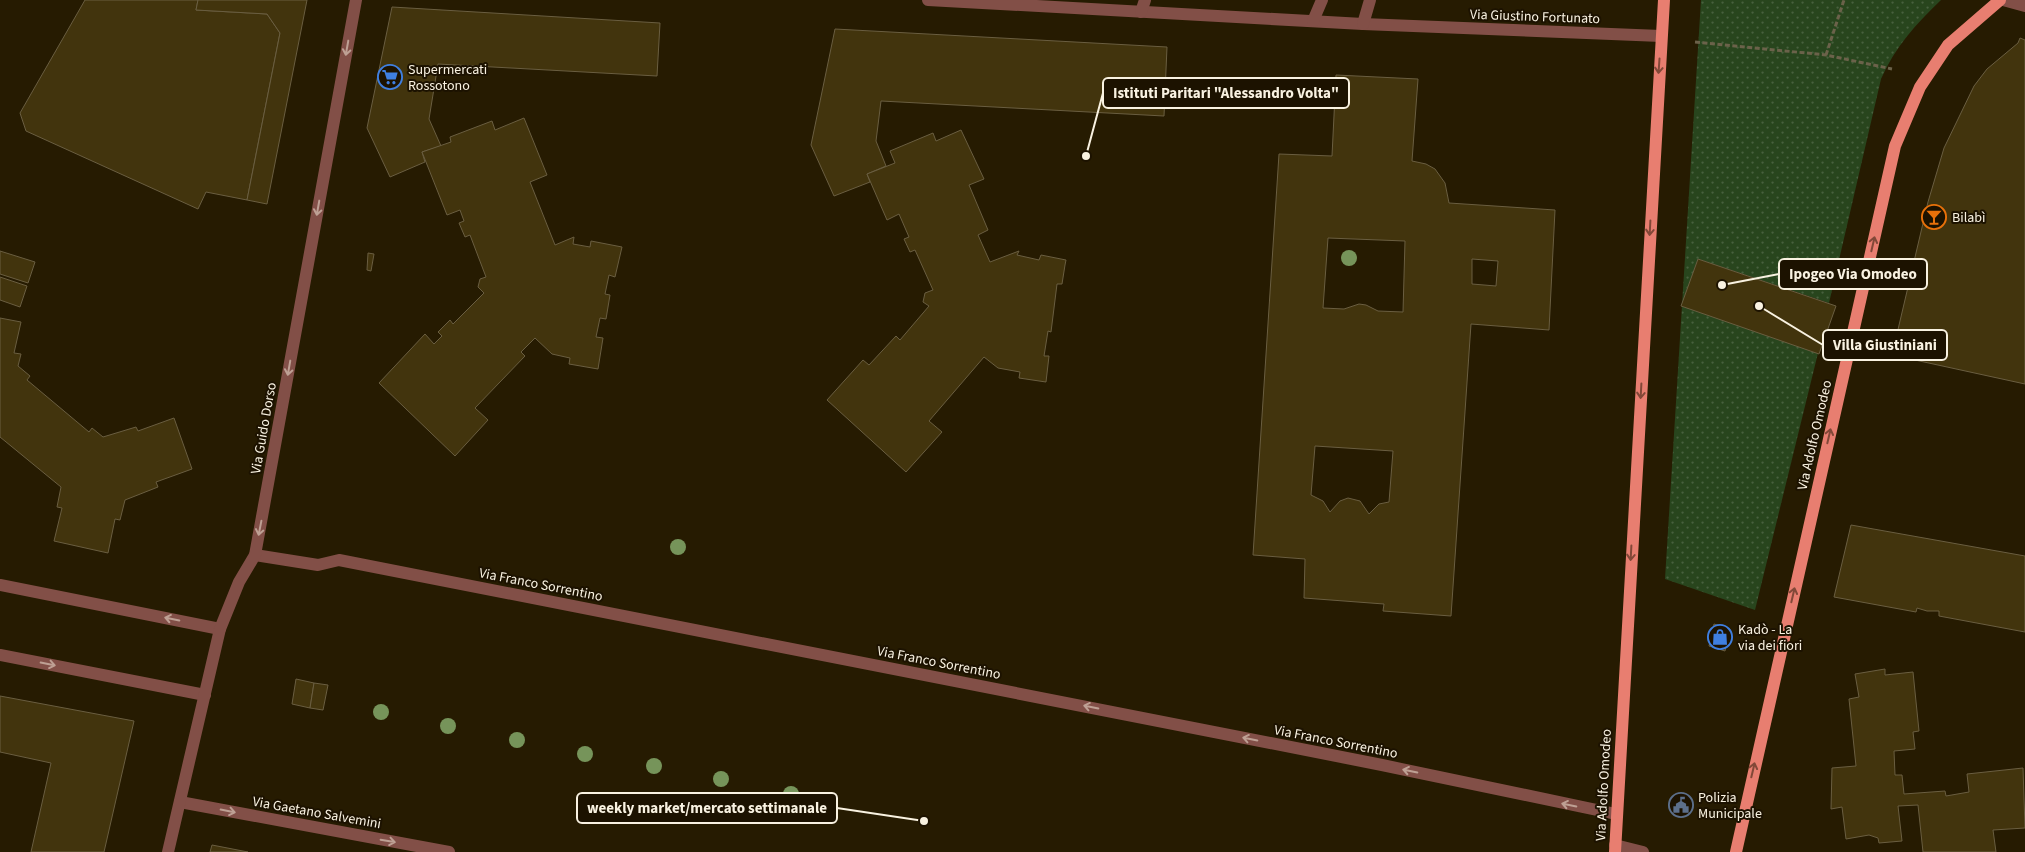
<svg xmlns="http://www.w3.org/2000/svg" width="2025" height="852" font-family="'Source Sans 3',sans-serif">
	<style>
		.grass { fill: url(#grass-dots) }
		.building { fill: #42340d; stroke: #6a5e41; fill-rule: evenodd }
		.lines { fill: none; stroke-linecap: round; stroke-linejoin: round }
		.path { stroke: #6b624a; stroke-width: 3; stroke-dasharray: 5 2.5; stroke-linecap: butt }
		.minor { stroke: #824f47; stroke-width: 12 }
		.major { stroke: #e87e70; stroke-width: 12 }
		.tree { fill: #76945a }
		.oneway { stroke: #bea094 }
		.oneway2 { stroke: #824838 }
		.labels { text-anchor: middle; stroke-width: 4; stroke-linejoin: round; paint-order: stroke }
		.street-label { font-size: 14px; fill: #f9f2e1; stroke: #1c1200 }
		.poi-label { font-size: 14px; fill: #f9f2e1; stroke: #1c1200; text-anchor: start }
		.leader { fill: none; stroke: #f9f2e1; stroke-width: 2 }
		.callout-dot { fill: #f9f2e1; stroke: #1c1200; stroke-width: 2 }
		.callout { fill: #1c1200; stroke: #f9f2e1; stroke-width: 2 }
		.callout-label { font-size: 15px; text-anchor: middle; font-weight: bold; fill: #f9f2e1 }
	</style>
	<defs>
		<pattern id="grass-dots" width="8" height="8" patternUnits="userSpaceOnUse" patternTransform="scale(1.25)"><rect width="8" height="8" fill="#28451d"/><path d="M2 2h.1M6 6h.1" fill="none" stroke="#48603e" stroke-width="1.8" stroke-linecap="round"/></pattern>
	</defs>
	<rect width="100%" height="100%" fill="#261b01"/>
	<path class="grass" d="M1701 0H1941C1916 24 1895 47 1881 79L1829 303 1698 259 1682 306 1818 353 1755 610 1665 579Z"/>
	<g class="building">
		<polygon points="85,0 198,0 196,10 267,14 280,33 247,200 206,192 198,209 26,131 20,113"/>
		<polygon points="198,0 307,0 267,204 247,200 280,33 267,14 196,10"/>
		<polygon points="392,7 660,23 657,76 438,64 429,119 441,146 422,152 425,162 390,177 367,128"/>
		<polygon points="835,29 1167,47 1164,116 881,101 876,141 886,166 867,174 870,182 834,196 811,145"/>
		<polygon points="2020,38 2025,40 2025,384 1892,355 1928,202 1944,148 1974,86 1987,69 2018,43"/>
		<path d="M1336 75 1418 79 1412 161 1426 164 1435 169 1445 183 1449 203 1555 210 1549 330 1471 324 1451 616 1383 611 1384 604 1304 598 1305 559 1253 555 1279 154 1332 156ZM1328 238 1405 241 1403 312 1378 311 1366 305 1359 304 1344 309 1323 308ZM1472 259 1498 261 1496 286 1472 284ZM1315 446 1393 451 1389 502 1379 504 1369 514 1360 501 1348 498 1340 501 1330 512 1323 501 1311 495Z"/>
		<polygon points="524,118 547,175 530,182 555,245 574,237 573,244 590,247 591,241 622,247 615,277 609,275 605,294 610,295 606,319 600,318 596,337 603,338 598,369 569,364 570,358 552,354 535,338 521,352 525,356 475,408 488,420 455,456 379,383 425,334 434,344 442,336 438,332 450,320 453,324 484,293 478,287 480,279 486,277 470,235 465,237 459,223 464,221 460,210 447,215 422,152 451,142 450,137 492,121 495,130"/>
		<polygon points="961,130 984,179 969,185 988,230 978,235 990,262 1019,251 1017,255 1039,260 1041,255 1066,260 1065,265 1062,284 1057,284 1051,332 1048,331 1044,356 1049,356 1046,382 1019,378 1020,372 998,368 984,357 929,421 942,432 906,472 827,400 863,360 869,365 896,336 900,340 929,306 923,302 925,293 933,290 915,250 910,252 904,239 909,237 899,214 887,220 867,174 895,163 890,151 933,133 936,141"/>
		<polygon points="0,251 35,262 28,283 0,274"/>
		<polygon points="368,253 374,254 371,271 367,270"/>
		<polygon points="1698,259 1836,306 1819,354 1681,306"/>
		<polygon points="0,277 27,286 20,307 0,300"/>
		<polygon points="0,318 21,322 14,353 21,354 18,366 30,376 27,380 89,432 92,428 103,437 136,427 138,431 174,418 192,469 156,482 158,487 125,500 120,520 115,519 108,553 54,541 62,508 57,507 61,487 0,437"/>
		<polygon points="1851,525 2025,556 2025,632 1939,616 1939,611 1927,611 1917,608 1916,612 1834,597"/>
		<polygon points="1714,624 1730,629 1725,651 1709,646"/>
		<polygon points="1885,669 1885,675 1913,672 1919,731 1913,732 1915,749 1894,751 1895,775 1902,775 1904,794 1945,791 1946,796 1969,792 1967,774 2023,768 2025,828 1993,830 1996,852 1923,852 1918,805 1898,806 1902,841 1879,843 1878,838 1869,835 1846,839 1842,807 1831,809 1832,768 1856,766 1849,699 1859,697 1855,674"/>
		<polygon points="296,679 314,683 310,708 292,704"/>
		<polygon points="314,683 328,685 323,710 310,708"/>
		<polygon points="0,696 134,721 104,852 31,852 51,763 0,752"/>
		<polygon points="1675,797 1689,799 1687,813 1673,811"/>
		<polygon points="212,845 248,852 210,852"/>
	</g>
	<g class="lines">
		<g class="path">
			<polyline points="1695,42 1826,55 1892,69"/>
			<polyline points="1826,55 1844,0"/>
		</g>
		<g class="minor">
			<polyline points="928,0 1363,24 1661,36"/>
			<polyline points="2003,0 2025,6"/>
			<polyline points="1141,12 1145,0"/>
			<polyline points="1313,21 1322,0"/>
			<polyline points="1363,24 1370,0"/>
			<polyline points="255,555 318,565 339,560 1382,765 1616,814"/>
			<polyline points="0,585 220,629"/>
			<polyline points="0,655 205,695"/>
			<polyline points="180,802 449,852"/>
			<polyline points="1615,845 1643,852"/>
			<polyline points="168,852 220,629 239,582 255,555 356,0"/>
		</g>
		<g class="major">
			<polyline points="1615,852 1664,0"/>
			<polyline points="1736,852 1895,146 1920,87 1948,45 2000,0"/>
		</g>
	</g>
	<g class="tree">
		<circle cx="1349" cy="258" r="8"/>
		<circle cx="678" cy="547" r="8"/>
		<circle cx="381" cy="712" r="8"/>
		<circle cx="448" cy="726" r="8"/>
		<circle cx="517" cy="740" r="8"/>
		<circle cx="585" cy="754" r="8"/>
		<circle cx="654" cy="766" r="8"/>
		<circle cx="721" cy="779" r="8"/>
		<circle cx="791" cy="794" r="8"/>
	</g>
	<defs><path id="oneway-shaft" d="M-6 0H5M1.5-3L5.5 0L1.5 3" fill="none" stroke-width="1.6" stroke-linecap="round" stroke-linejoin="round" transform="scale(1.25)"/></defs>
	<g class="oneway">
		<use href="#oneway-shaft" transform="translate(347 48) rotate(100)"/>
		<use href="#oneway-shaft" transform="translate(318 208) rotate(100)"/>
		<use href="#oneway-shaft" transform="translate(289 368) rotate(100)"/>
		<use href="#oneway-shaft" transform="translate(260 528) rotate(101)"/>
		<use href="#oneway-shaft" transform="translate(172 619) rotate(-168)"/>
		<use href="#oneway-shaft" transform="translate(48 664) rotate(11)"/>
		<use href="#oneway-shaft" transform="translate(1091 707) rotate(-169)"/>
		<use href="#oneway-shaft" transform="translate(1250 739) rotate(-169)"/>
		<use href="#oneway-shaft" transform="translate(1410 771) rotate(-168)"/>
		<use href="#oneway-shaft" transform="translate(1569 805) rotate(-168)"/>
		<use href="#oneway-shaft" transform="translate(228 811) rotate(11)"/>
		<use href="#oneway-shaft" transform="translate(388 841) rotate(10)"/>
	</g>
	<g class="oneway2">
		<use href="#oneway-shaft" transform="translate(1659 66) rotate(94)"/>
		<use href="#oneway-shaft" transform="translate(1650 228) rotate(93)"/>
		<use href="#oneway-shaft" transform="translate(1873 244) rotate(-77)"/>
		<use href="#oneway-shaft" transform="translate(1641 391) rotate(93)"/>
		<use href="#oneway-shaft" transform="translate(1829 436) rotate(-77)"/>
		<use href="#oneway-shaft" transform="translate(1631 553) rotate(93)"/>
		<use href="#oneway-shaft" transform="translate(1793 595) rotate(-77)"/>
		<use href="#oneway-shaft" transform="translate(1753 770) rotate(-77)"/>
	</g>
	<defs>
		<symbol id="supermarket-ring" viewBox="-11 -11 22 22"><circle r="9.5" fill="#1c1200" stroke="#3f7fe0" stroke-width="1.5"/><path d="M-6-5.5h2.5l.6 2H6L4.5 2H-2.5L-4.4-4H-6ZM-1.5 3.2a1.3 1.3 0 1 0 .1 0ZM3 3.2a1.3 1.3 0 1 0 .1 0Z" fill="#3f7fe0"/></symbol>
		<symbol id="bar-ring" viewBox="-11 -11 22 22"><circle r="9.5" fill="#1c1200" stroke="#e8710a" stroke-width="1.5"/><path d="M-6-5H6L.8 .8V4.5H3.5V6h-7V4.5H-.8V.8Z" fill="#e8710a"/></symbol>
		<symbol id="shop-ring" viewBox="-11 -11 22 22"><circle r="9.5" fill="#1c1200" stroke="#3f7fe0" stroke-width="1.5"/><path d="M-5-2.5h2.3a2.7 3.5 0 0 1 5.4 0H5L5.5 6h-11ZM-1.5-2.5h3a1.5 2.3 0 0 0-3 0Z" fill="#3f7fe0"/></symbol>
		<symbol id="civic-ring" viewBox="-11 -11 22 22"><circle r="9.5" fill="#1c1200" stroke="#5c6f8a" stroke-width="1.5"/><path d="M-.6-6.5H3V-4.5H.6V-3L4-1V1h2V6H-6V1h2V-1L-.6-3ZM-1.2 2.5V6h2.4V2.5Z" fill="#5c6f8a"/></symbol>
	</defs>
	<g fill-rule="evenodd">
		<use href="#supermarket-ring" x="376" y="63" width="28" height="28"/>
		<use href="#bar-ring" x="1920" y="203" width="28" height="28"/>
		<use href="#shop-ring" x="1706" y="623" width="28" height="28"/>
		<use href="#civic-ring" x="1667" y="791" width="28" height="28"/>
	</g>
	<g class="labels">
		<g class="street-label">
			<text transform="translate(1535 16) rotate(2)" y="5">Via Giustino Fortunato</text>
			<text transform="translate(263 428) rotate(-80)" y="5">Via Guido Dorso</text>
			<text transform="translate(1814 435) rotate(-77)" y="5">Via Adolfo Omodeo</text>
			<text transform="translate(541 584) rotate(11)" y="5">Via Franco Sorrentino</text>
			<text transform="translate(939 662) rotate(11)" y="5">Via Franco Sorrentino</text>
			<text transform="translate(1336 741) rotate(11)" y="5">Via Franco Sorrentino</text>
			<text transform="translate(1603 785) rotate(-87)" y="5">Via Adolfo Omodeo</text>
			<text transform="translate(317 812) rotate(10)" y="5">Via Gaetano Salvemini</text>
		</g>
		<g class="poi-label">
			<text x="408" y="74">Supermercati<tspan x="408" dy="16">Rossotono</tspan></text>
			<text x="1952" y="222">Bilabì</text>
			<text x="1738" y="634">Kadò - La<tspan x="1738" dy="16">via dei fiori</tspan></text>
			<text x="1698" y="802">Polizia<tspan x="1698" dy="16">Municipale</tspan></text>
		</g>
	</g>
	<path class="leader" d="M1086 156L1103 93M1722 285L1779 274M1759 306L1823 345M924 821L837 808"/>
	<g class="callout-dot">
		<circle cx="1086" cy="156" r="5"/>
		<circle cx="1722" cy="285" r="5"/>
		<circle cx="1759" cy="306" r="5"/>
		<circle cx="924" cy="821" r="5"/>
	</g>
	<g class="callout">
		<rect x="1103" y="78" width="246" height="30" rx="5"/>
		<rect x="1779" y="259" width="148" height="30" rx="5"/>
		<rect x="1823" y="330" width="124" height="30" rx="5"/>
		<rect x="577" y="793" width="260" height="30" rx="5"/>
	</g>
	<g class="callout-label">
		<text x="1226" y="98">Istituti Paritari "Alessandro Volta"</text>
		<text x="1853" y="279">Ipogeo Via Omodeo</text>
		<text x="1885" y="350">Villa Giustiniani</text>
		<text x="707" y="813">weekly market/mercato settimanale</text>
	</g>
</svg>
